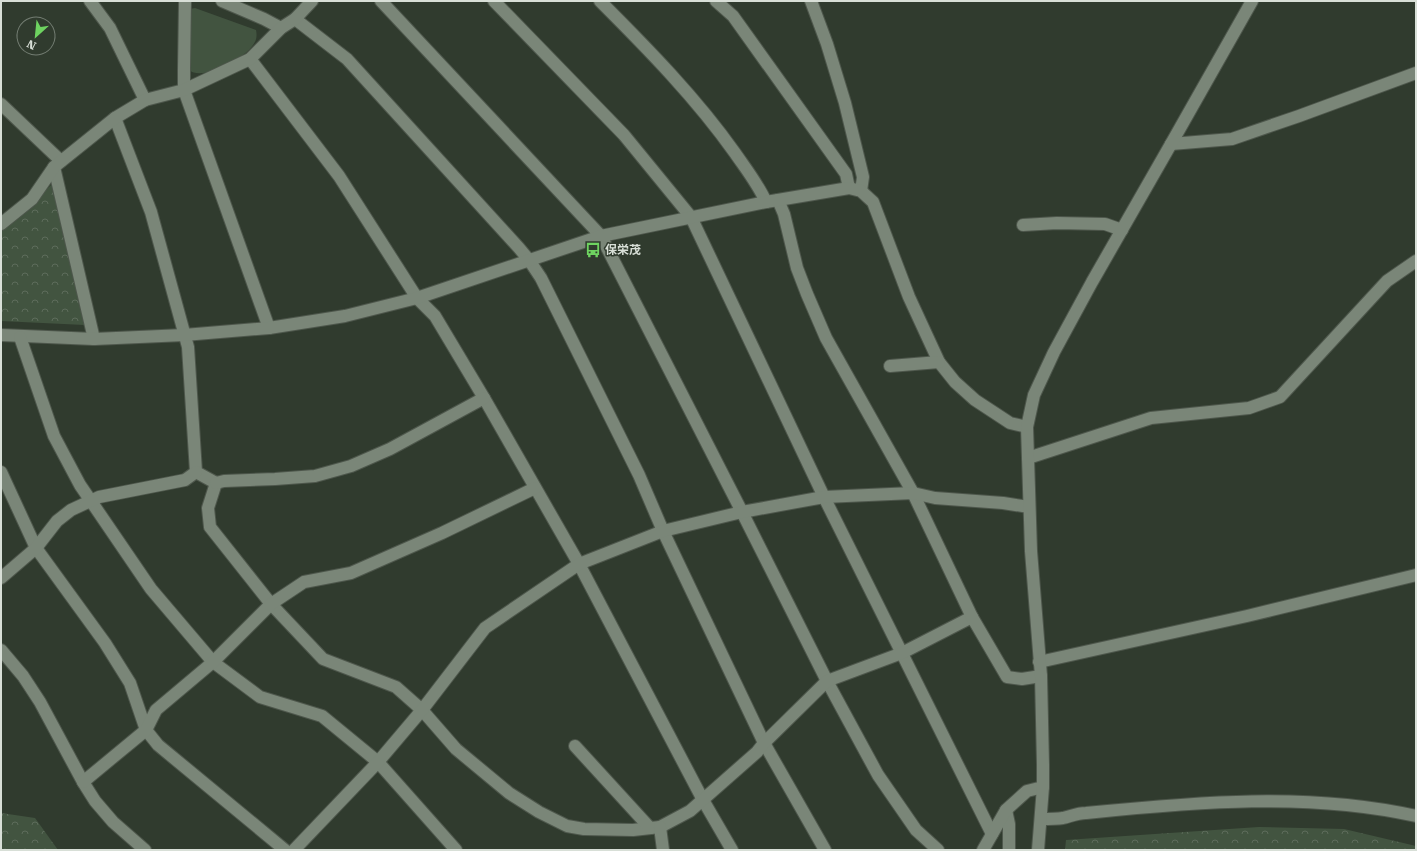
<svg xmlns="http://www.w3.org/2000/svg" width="1417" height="851" font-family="'Roboto Serif','Noto Sans JP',serif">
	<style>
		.grass { fill: #425440 }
		.forest { fill: url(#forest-crowns) }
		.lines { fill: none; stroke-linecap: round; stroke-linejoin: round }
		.minor-casing { stroke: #4e574c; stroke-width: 14 }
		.minor { stroke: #7a8678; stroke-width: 12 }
		.labels { text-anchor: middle; stroke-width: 3; stroke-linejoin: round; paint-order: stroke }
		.poi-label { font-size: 12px; font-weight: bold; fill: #d8dfd7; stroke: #303b2e; text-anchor: start }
	</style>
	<defs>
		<pattern id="forest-crowns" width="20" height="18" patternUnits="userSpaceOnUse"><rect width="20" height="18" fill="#425440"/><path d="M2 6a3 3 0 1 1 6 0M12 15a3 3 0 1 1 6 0" fill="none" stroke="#5d6c5b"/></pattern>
	</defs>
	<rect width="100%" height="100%" fill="#303b2e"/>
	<path class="grass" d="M195 8 256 30C257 35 257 40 253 45 245 58 203 82 189 70L190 9Z"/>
	<g class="forest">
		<polygon points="52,184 85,325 1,321 1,231 23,213"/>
		<polygon points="1,813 35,818 58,850 1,850"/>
		<polygon points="1259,827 1344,829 1416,846 1416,850 1065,850 1066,840"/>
	</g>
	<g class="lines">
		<defs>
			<g id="minor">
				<polyline points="90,1 110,28 145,100"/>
				<polyline points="185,1 184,69 184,90 269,328"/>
				<polyline points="222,1 264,19 281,28"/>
				<polyline points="381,1 601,236 742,512 827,681 878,775 916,830 938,850"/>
				<polyline points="494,1 624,135 691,217 824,497 992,834"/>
				<path d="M600 1C648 49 696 98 735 153 746 169 758 184 766 202"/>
				<polyline points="716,1 733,16 846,174 849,188"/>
				<polyline points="811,1 827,44 845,103 863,177 861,191"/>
				<polyline points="295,19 347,59 519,248 529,260 541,278 639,475 663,531 764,743 825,850"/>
				<polyline points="250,59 339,176 417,298 435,316 484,398 579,564 703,800 732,850"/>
				<polyline points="1,104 61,161"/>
				<polyline points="115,118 151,212 188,347 196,472 216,483 208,508 210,527 271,604 323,659 396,687 422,710 456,749 509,793 539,812 567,826 584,829 633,830 660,827 690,811 757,752 764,743 827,681 902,653 972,617"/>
				<polyline points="1171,144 1232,139 1299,116 1416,73"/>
				<polyline points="54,167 94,339"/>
				<polyline points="778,200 784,214 797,268 807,294 826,338 913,493 972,617 1007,677 1022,679 1041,676"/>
				<polyline points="1,224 32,199 54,167 115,118 145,100 184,90 250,59 281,28 295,19 312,1"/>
				<polyline points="1023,225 1057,223 1105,224 1122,230"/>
				<polyline points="1,335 94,339 184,335 269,328 345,316 417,298 601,236 766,202 849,188 861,191 873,202 909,297 939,362 955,382 975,400 1010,423 1027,427"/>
				<polyline points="20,337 54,436 80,485 151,589 213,662 260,697 322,716 378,762 456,850"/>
				<polyline points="890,366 939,362"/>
				<polyline points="1028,458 1151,418 1249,408 1280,397 1387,281 1416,261"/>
				<polyline points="1,472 36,548 105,643 130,683 146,730 158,745 285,850"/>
				<polyline points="216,483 224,481 275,479 315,476 351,466 390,449 484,398"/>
				<polyline points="1,578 36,548 57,521 71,510 99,497 185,480 196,472"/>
				<polyline points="1,650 23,676 40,702 83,782 95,801 113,822 145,850"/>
				<polyline points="1039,662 1247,616 1416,575"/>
				<polyline points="575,746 650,828"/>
				<polyline points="83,782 146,730 156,710 213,662 271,604 304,582 351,573 442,533 535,488"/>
				<polyline points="1006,810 1009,824 1009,850"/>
				<path d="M1041 819C1048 819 1056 819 1063 818 1071 816 1078 813 1086 813 1196 802 1308 792 1416 816"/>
				<polyline points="660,827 663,850"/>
				<polyline points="294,850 378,762 422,710 485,628 579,564 663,531 742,512 824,497 913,493 935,498 1003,503 1029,507"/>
				<polyline points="983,850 1006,810 1027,791 1043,787"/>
				<polyline points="1038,850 1043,787 1043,765 1041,676 1031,551 1027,427 1034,395 1054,352 1092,282 1171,144 1252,1"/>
			</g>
		</defs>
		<use href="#minor" class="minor-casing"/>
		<use href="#minor" class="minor"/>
	</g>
	<defs>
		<symbol id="bus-bare" viewBox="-9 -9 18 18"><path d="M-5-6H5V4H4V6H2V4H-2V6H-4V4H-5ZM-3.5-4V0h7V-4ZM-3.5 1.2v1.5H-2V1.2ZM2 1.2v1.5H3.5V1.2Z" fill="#6ed360" stroke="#303b2e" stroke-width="2.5" paint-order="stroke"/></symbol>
	</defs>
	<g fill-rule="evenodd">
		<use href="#bus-bare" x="582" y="239" width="22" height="22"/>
	</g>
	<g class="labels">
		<g class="poi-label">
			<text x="605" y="254">保栄茂</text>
		</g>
	</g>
	<rect width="1417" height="851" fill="none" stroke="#d8dfd7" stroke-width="4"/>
	<g transform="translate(36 36) rotate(207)"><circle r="19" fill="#303b2e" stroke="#737d72"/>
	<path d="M0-3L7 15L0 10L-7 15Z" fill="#6ed360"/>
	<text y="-6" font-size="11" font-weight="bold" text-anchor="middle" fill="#d8dfd7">N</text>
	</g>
</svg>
